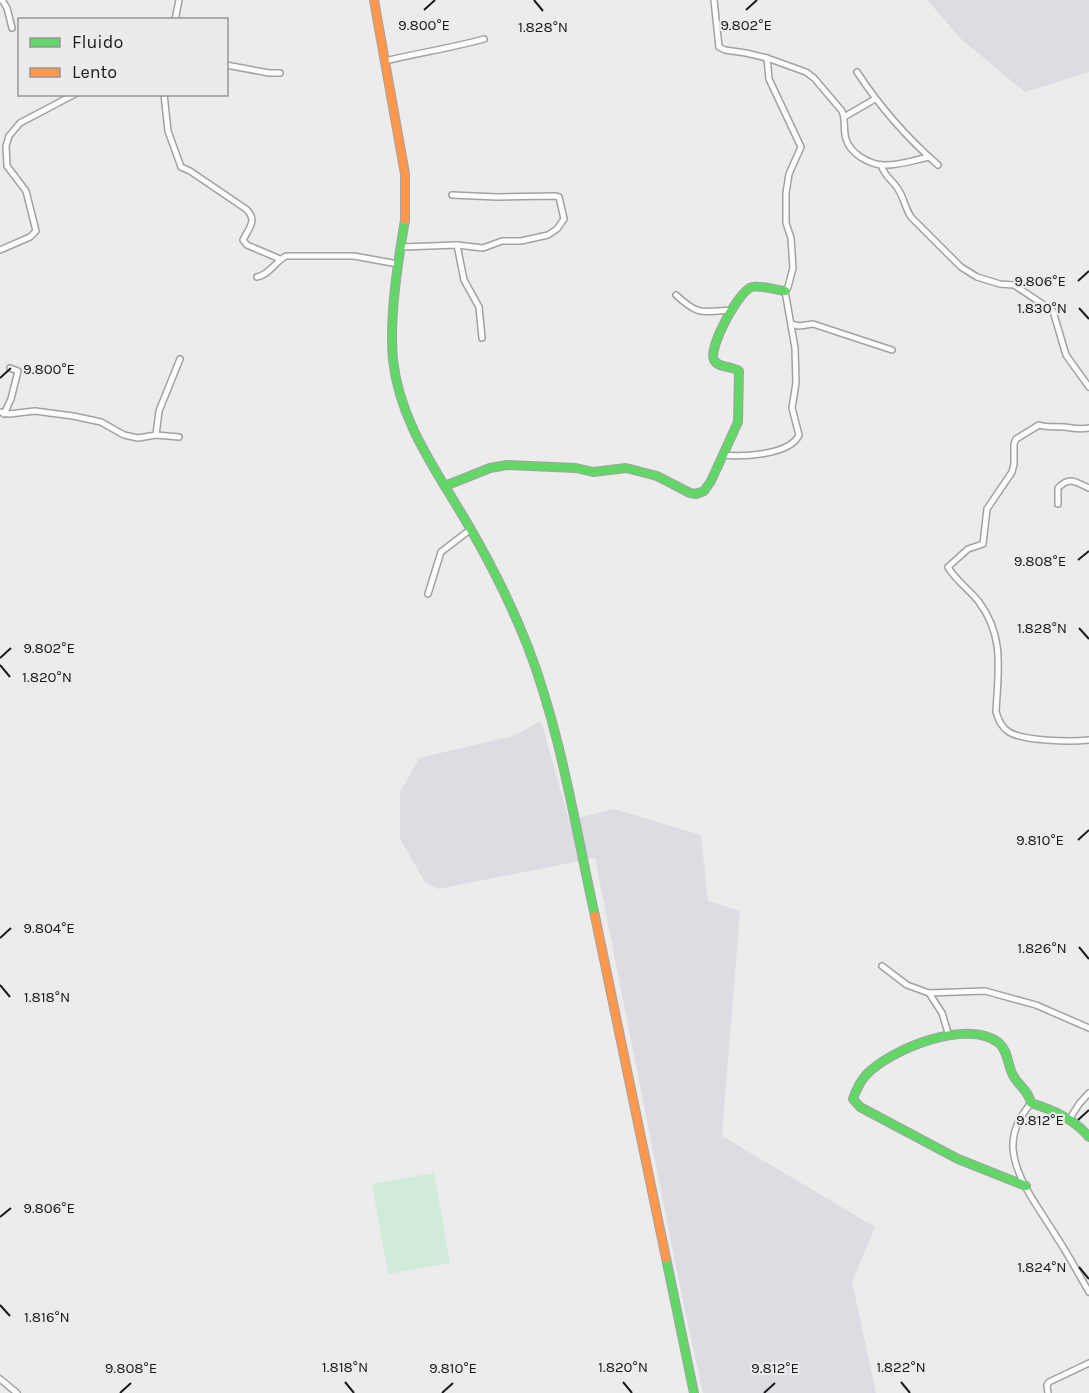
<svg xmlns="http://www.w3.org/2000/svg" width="1089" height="1393" font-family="Karla,sans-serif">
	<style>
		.built { fill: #dcdde2 }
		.green { fill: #d0ebd9 }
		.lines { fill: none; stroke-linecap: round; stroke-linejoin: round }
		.street-casing { stroke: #a2a2a2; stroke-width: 8 }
		.fast-casing { stroke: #a2a2a2; stroke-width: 10 }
		.slow-casing { stroke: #a2a2a2; stroke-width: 10 }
		.street { stroke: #fcfcfc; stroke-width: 5 }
		.fast { stroke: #63d668; stroke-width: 8 }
		.slow { stroke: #ff974d; stroke-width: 8 }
		.ticks { fill: none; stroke: #1a1a1b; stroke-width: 2 }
		.ticks-label { font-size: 15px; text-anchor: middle; fill: #1a1a1b; stroke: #ebebed; stroke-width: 4.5; stroke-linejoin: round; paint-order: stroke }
	</style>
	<rect width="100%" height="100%" fill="#ececec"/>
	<g class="built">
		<polygon points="927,0 1089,0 1089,72 1025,92 963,41"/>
		<polygon points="541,721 569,820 614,809 701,835 708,901 740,911 722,1136 875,1227 852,1282 876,1393 703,1393 681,1292 595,858 438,889 425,882 400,839 400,792 419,758 513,736"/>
	</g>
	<polygon class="green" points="434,1173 450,1263 388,1274 372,1184"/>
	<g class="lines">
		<defs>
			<g id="street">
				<polyline points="2,0 7,8 12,28"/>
				<path d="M714 0 719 47 725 50 746 53 767 58 806 72 814 78 842 111C846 120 843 130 846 139 850 153 868 164 883 165 898 166 915 160 929 157"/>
				<polyline points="175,20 179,0"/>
				<path d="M385 61C418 53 451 48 484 39"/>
				<polyline points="226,65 269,73 280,73"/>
				<path d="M857 72C880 107 906 137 938 165"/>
				<path d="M164 94 168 131 181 167 190 171 246 209C258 220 249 228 243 240L247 245 280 259"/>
				<polyline points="844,117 875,99"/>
				<path d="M881 165C886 179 892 179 898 189 904 198 905 208 911 217L961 267 977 277 1000 284 1014 285 1053 311 1066 355 1089 387"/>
				<polyline points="457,245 464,280 479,307 482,338"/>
				<polyline points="402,247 457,245 483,248 502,241 521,241 548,235 557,229 564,219 559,197 555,196 497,197 452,195"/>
				<polyline points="0,250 30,237 36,231 26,191 7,166 6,146 9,136 20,123 75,94"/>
				<path d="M257 277C269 275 276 261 286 256H354L398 264"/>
				<path d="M676 295C701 318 703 311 733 310"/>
				<polyline points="791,324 799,326 813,324 892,350"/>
				<polyline points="0,412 9,414 35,411 73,416 101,422 124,435 138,438 156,435 179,437"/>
				<polyline points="4,414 11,399 18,371 10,368"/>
				<path d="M1089 428C1079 430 1073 428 1064 427 1055 426 1048 428 1039 425L1016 439 1014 444V464L1012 472 987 509 983 544 968 549 948 567C955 580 970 590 979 602 1005 637 998 671 996 712 999 720 1001 727 1009 732 1023 741 1071 742 1089 740"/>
				<polyline points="156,435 159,411 180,359"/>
				<path d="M723 455C743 457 790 455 799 435L792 408 796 383 795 348 785 291 788 287 793 268 791 238 786 223V193L789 174 801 147 769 79 767 58"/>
				<path d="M1058 504V488C1070 476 1075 482 1089 488"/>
				<polyline points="428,594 441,552 471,529"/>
				<polyline points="882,966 907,985 929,993 985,991 1036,1005 1089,1028"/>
				<polyline points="929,993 942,1013 949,1036"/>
				<path d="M1031 1103C1020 1117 1012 1130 1013 1149 1016 1181 1040 1209 1056 1236 1068 1254 1078 1273 1089 1292"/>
				<polyline points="1069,1120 1079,1104 1089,1093"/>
				<polyline points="0,1379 17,1393"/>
				<polyline points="1048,1393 1047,1385 1049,1382 1089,1363"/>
			</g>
			<g id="fast">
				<path d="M405 220C398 261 389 318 393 360 400 424 439 474 470 528 492 566 512 606 528 647 561 733 575 826 595 916"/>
				<path d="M445 486 490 468 507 465 576 468 593 472 626 468 657 476 690 493 696 494 704 491 711 481 738 422 739 371C732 366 718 368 714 360 708 348 739 290 752 287 761 285 776 290 785 291"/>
				<path d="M1026 1186 958 1159 860 1107 853 1099C856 1090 860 1082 866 1075 890 1049 968 1018 999 1043 1009 1052 1007 1066 1014 1077 1020 1087 1028 1090 1031 1103 1053 1110 1074 1119 1089 1137"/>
				<polyline points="666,1258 694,1393"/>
			</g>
			<g id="slow">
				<polyline points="374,0 405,174 405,220"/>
				<polyline points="595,916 666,1258"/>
			</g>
		</defs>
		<use href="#street" class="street-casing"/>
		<use href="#fast" class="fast-casing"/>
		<use href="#slow" class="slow-casing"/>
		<use href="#street" class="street"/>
		<use href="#fast" class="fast"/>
		<use href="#slow" class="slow"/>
	</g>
	<path class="ticks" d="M534 0 543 11M424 10 435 0M746 10 757 0M1078 281 1089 271M1079 308 1089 319M0 378 11 368M1078 560 1089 551M1079 628 1089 639M0 658 11 648M0 665 10 677M1078 840 1089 830M0 938 11 928M1079 947 1089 959M0 985 10 997M1078 1120 1089 1110M0 1217 11 1208M1079 1267 1089 1279M0 1305 10 1316M345 1382 354 1393M623 1382 632 1393M901 1382 910 1393M120 1393 131 1383M442 1393 453 1383M764 1393 775 1383"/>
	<g class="ticks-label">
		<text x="424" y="30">9.800°E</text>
		<text x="746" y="30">9.802°E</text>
		<text x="543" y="32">1.828°N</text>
		<text x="1040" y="286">9.806°E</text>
		<text x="1042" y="313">1.830°N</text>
		<text x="49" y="374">9.800°E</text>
		<text x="1040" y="566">9.808°E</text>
		<text x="1042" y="633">1.828°N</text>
		<text x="49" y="653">9.802°E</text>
		<text x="47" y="682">1.820°N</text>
		<text x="1040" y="845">9.810°E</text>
		<text x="49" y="933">9.804°E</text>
		<text x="1042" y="953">1.826°N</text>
		<text x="47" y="1002">1.818°N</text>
		<text x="1040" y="1125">9.812°E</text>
		<text x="49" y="1213">9.806°E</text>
		<text x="1042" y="1272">1.824°N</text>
		<text x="47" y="1322">1.816°N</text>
		<text x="345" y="1372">1.818°N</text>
		<text x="623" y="1372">1.820°N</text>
		<text x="901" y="1372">1.822°N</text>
		<text x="131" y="1373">9.808°E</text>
		<text x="453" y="1373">9.810°E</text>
		<text x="775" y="1373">9.812°E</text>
	</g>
	<rect x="18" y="18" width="210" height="78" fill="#ebebed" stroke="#979799" stroke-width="1.5"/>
	<rect x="30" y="38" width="30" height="9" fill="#63d668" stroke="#979799" stroke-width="1.5"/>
	<text x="72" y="48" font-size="18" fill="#1a1a1b">Fluido</text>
	<rect x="30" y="68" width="30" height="9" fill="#ff974d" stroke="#979799" stroke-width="1.5"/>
	<text x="72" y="78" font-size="18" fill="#1a1a1b">Lento</text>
</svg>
